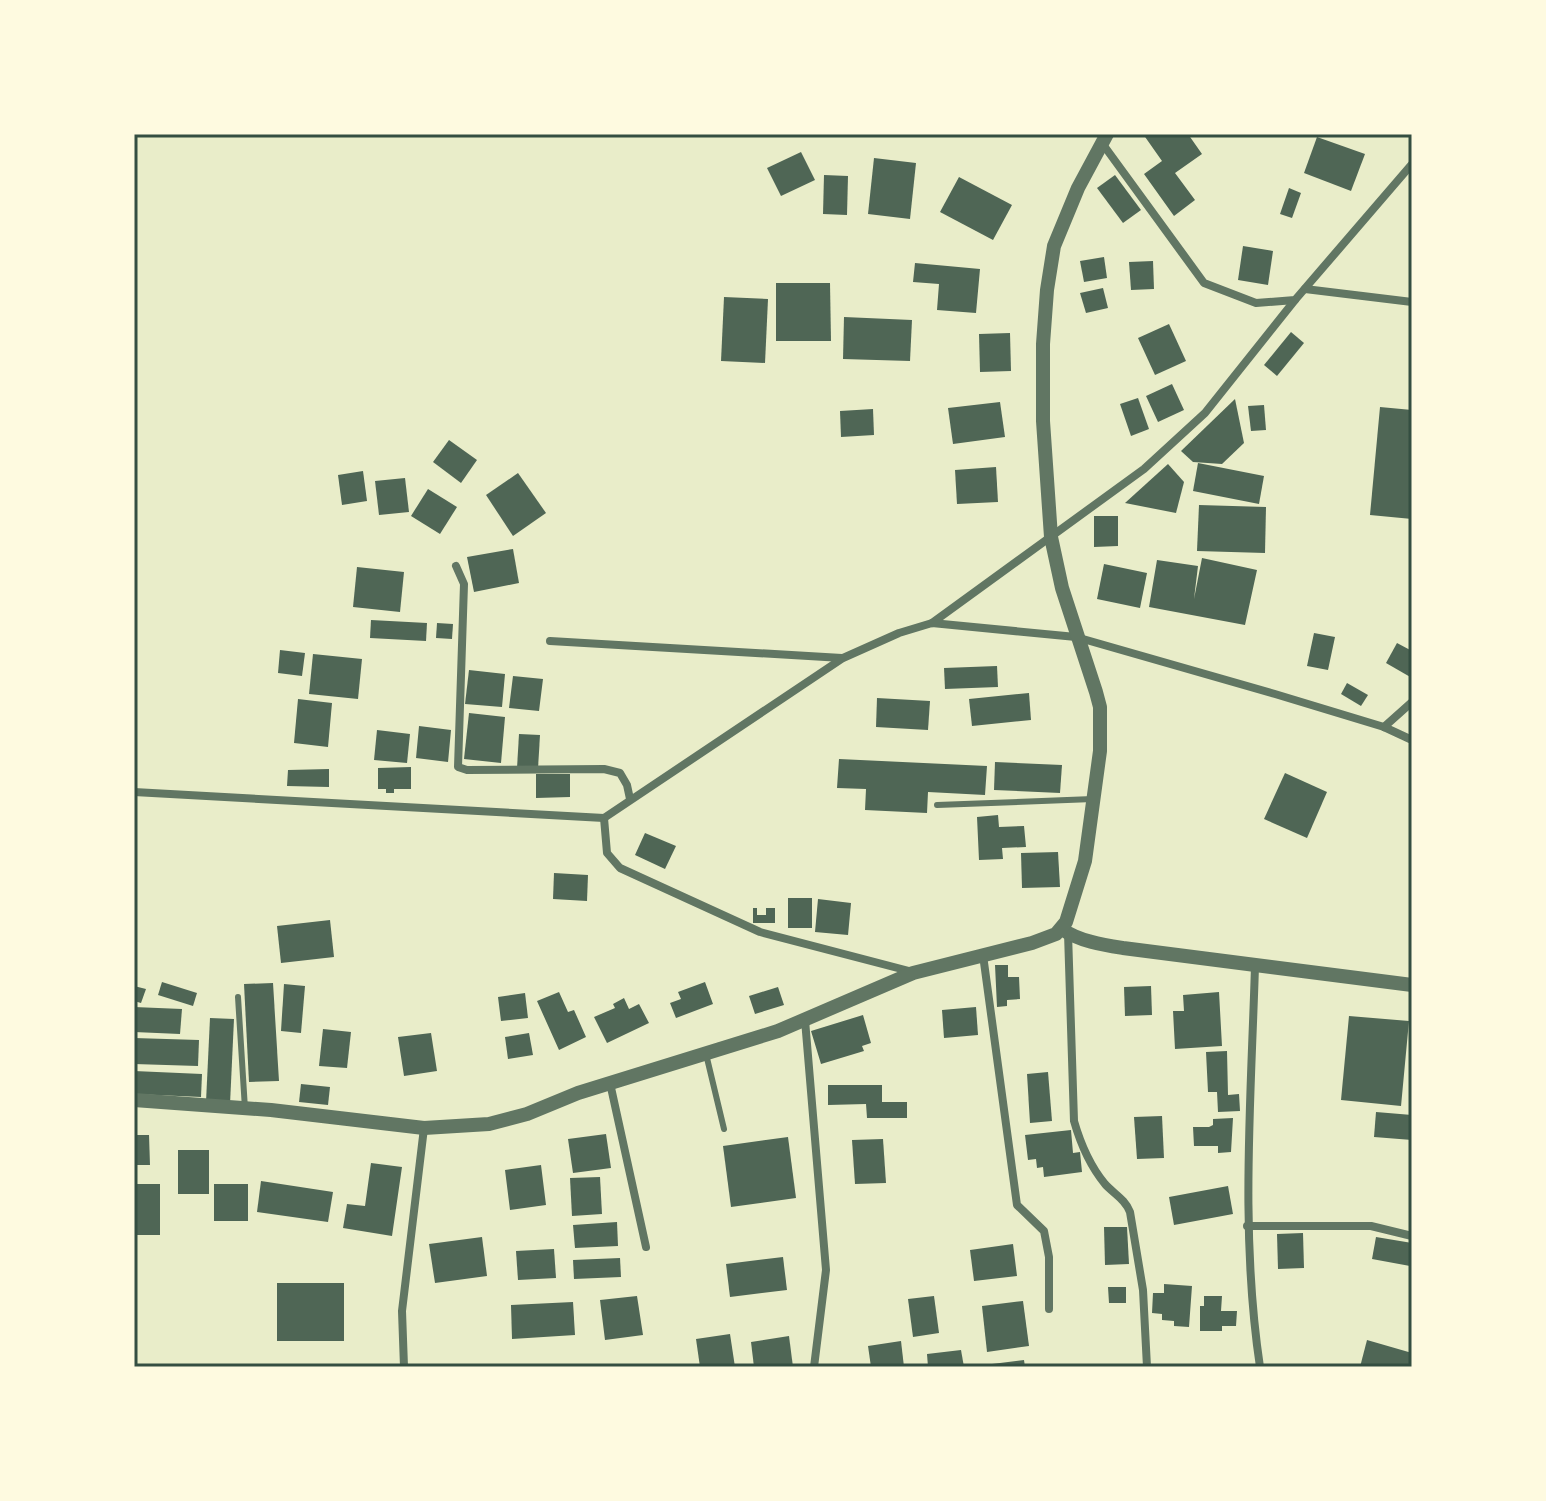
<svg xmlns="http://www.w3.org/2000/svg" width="1546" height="1501" font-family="'Varela Round',sans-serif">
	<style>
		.building { fill: #4f6655 }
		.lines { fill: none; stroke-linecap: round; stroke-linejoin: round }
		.service { stroke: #617663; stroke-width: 6 }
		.minor { stroke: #617663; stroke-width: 8 }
		.tertiary { stroke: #617663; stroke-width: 14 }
		.neatline { fill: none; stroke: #344e41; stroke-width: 3 }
	</style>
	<rect width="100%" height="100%" fill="#e9edc9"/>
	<g class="building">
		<polygon points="1143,134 1188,134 1202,154 1175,173 1195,200 1174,216 1144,174 1162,161"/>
		<polygon points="1317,137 1365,154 1351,191 1304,173"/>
		<polygon points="801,152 815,180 781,196 767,168"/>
		<polygon points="874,158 916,163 910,219 868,214"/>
		<polygon points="824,175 848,176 847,215 823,214"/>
		<polygon points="1115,175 1141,210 1123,223 1097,188"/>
		<polygon points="959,177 1012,205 993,240 940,212"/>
		<polygon points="1289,188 1301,193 1292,218 1280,214"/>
		<polygon points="1243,246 1273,251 1268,285 1238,280"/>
		<polygon points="1104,257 1107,278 1084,282 1080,261"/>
		<polygon points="1153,261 1154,289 1131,290 1129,262"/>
		<polygon points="915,263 980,269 976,313 937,310 939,284 913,282"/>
		<polygon points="776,283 830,283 831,341 776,341"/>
		<polygon points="1103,288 1108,308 1086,313 1080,293"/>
		<polygon points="724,297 768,299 765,363 721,361"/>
		<polygon points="844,317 912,320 910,361 843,359"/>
		<polygon points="1169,324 1186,361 1155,375 1138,338"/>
		<polygon points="1291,332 1304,343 1277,376 1264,365"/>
		<polygon points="1010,333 1011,371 980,372 979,334"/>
		<polygon points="1172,384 1184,410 1158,422 1146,396"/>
		<polygon points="1138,398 1149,429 1131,436 1120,404"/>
		<polygon points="1235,399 1244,443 1222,464 1193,462 1181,451"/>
		<polygon points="1000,402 1005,437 953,444 948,408"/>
		<polygon points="1264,405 1266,430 1251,431 1248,406"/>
		<polygon points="1380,407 1412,410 1412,519 1370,515"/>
		<polygon points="873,409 874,435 841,437 840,411"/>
		<polygon points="449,440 477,460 461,483 433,462"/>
		<polygon points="1198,463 1264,476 1259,504 1193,491"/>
		<polygon points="1168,464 1184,482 1176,513 1125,503"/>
		<polygon points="996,467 998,502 957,504 955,470"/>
		<polygon points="363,471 367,501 342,505 338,475"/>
		<polygon points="518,473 546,513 513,536 486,495"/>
		<polygon points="405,478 409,512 379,515 375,481"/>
		<polygon points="428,489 457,507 440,534 411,516"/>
		<polygon points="1199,505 1266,507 1265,553 1197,551"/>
		<polygon points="1094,516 1118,516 1118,546 1094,547"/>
		<polygon points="513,549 519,583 474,592 467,557"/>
		<polygon points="1202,558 1257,570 1245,625 1149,607 1157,560 1198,566 1194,599"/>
		<polygon points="1104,564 1147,573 1140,608 1097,599"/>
		<polygon points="357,567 404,572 400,612 353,607"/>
		<polygon points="371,620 427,623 426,641 370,638"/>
		<polygon points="437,623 453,624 452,639 436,638"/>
		<polygon points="1314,633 1335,637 1328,670 1307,666"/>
		<polygon points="1397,643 1412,651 1412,678 1386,663"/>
		<polygon points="280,650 305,653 302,676 278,673"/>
		<polygon points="313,654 362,659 358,699 309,694"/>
		<polygon points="997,666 998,687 945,689 944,668"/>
		<polygon points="469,670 505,674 502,707 465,704"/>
		<polygon points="513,676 543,679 539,711 509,708"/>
		<polygon points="1347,683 1368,695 1361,706 1341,694"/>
		<polygon points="1029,693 1031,720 972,726 969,699"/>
		<polygon points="877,698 930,701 928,730 876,727"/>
		<polygon points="298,699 332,703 328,747 294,743"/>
		<polygon points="469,713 505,717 501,763 464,759"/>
		<polygon points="419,726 451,730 448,762 416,758"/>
		<polygon points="377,730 410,734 407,763 374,760"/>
		<polygon points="519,734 540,735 538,769 517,768"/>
		<polygon points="839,759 987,766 985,795 928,792 927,813 865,810 866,789 837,788"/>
		<polygon points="995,762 1062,765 1060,793 994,790"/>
		<polygon points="411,767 411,789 394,789 394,793 386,793 386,789 378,789 378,768"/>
		<polygon points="329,769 329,787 287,786 288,770"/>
		<polygon points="1285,773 1327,792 1307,838 1264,819"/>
		<polygon points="536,774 570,774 570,797 536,798"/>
		<polygon points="998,815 999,827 1024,826 1026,847 1002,848 1003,859 979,860 977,817"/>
		<polygon points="645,833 676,846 665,869 635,855"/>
		<polygon points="1058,852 1060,887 1022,888 1021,853"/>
		<polygon points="554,873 588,875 587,901 553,899"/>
		<rect x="788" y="898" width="24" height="30"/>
		<polygon points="818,899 851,903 848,935 815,932"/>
		<polygon points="753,908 757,908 757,915 766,915 766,908 775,908 775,923 753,923"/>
		<polygon points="330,920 334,957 281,963 277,926"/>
		<polygon points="995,965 1008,965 1008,977 1019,977 1020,999 1007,1000 1007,1006 997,1007"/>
		<polygon points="162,982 197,993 193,1006 158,995"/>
		<polygon points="705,982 713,1004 676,1018 670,1003 681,999 678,992"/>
		<polygon points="273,983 279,1081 249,1082 244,984"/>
		<polygon points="284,984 305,986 301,1033 281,1031"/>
		<polygon points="134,986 146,989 141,1003 134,1001"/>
		<polygon points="1151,986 1152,1015 1125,1016 1124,987"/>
		<polygon points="778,987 784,1005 755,1014 749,996"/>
		<polygon points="559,992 568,1012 574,1010 586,1037 559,1050 537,1001"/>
		<polygon points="1219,992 1222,1046 1175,1049 1173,1011 1184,1011 1183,995"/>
		<polygon points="525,993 528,1018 501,1021 498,997"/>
		<polygon points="624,998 629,1009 639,1004 649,1023 607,1043 594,1017 615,1008 613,1004"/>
		<polygon points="134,1007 182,1009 180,1034 134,1032"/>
		<polygon points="976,1007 978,1035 944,1038 942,1010"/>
		<polygon points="863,1015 871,1043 862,1046 864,1051 821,1064 811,1031"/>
		<polygon points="1349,1016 1409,1021 1401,1106 1341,1100"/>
		<polygon points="210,1018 234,1019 230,1104 206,1102"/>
		<polygon points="323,1029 351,1032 347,1068 319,1066"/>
		<polygon points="431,1033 437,1071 404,1076 398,1037"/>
		<polygon points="529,1033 533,1055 508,1059 505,1037"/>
		<polygon points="134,1038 199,1040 198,1066 134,1064"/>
		<polygon points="1227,1051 1228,1095 1239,1094 1240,1111 1218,1112 1217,1092 1208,1092 1206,1052"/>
		<polygon points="134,1071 202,1074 201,1097 134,1094"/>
		<polygon points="1048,1072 1052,1121 1030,1123 1027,1074"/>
		<polygon points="301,1084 330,1087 328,1105 299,1102"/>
		<polygon points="828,1085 882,1085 882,1102 907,1102 907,1118 867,1118 866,1104 828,1105"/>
		<polygon points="1376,1112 1412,1115 1412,1140 1374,1137"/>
		<polygon points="1162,1116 1164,1158 1137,1159 1134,1117"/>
		<polygon points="1233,1118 1231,1152 1218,1153 1218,1146 1194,1146 1193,1127 1209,1127 1213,1125 1213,1119"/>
		<polygon points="1071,1130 1073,1153 1080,1152 1082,1172 1044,1177 1043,1167 1037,1168 1036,1159 1028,1160 1025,1135"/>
		<polygon points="606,1134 611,1168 573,1173 568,1139"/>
		<polygon points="134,1135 149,1135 150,1165 134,1165"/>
		<polygon points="788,1137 796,1198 731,1207 723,1146"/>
		<polygon points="883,1139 886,1183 855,1184 852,1140"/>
		<rect x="178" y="1150" width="31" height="44"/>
		<polygon points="371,1163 402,1167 392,1236 343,1228 347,1204 365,1206"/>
		<polygon points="541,1165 546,1205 510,1210 505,1170"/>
		<polygon points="600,1177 602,1214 572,1216 570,1178"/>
		<polygon points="261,1181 333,1192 328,1222 257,1212"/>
		<rect x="134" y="1184" width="26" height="51"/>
		<rect x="214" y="1184" width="34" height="37"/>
		<polygon points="1228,1186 1233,1214 1174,1225 1169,1197"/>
		<polygon points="617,1222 618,1246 575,1248 573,1225"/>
		<polygon points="1104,1227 1127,1227 1129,1264 1105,1265"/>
		<polygon points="1303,1233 1304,1268 1278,1269 1277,1234"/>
		<polygon points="482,1237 487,1276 435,1283 429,1244"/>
		<polygon points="1376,1237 1412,1243 1410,1266 1372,1259"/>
		<polygon points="1013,1244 1017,1276 974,1281 970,1250"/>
		<polygon points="554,1249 556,1278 518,1280 516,1251"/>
		<polygon points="783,1257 787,1290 730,1297 726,1264"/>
		<polygon points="620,1258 621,1277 574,1279 573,1260"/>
		<rect x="277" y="1283" width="67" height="58"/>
		<polygon points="1164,1284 1192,1286 1189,1327 1174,1326 1174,1321 1162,1320 1162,1314 1152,1313 1153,1293 1164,1293"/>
		<polygon points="1108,1287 1126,1287 1126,1303 1109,1303"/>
		<polygon points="637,1296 643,1335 605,1340 600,1300"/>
		<polygon points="934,1296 939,1333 913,1337 908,1299"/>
		<polygon points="1204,1296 1222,1296 1221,1311 1237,1311 1236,1326 1222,1326 1222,1331 1200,1331 1200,1306 1204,1306"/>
		<polygon points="1023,1301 1029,1346 987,1352 982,1306"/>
		<polygon points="573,1302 575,1335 512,1339 511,1305"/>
		<polygon points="730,1334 735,1367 700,1367 696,1339"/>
		<polygon points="789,1336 793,1367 754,1367 751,1342"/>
		<polygon points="1367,1340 1412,1353 1411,1367 1360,1367"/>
		<polygon points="901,1341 904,1367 871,1367 868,1346"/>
		<polygon points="961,1350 964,1367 928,1367 927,1354"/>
		<polygon points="1024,1360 1025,1367 984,1367 984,1365"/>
	</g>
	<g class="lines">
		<g class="service">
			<polyline points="937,805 1093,799"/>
			<polyline points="238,997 245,1109"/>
			<polyline points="706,1054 724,1129"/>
		</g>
		<g class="minor">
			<polyline points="1102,143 1204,283 1256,303 1295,300 1412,164"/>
			<polyline points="1305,289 1412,302"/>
			<polyline points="456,566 464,584 458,767 467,770 604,769 620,773 627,785 630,799"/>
			<polyline points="932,623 1144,469 1205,413 1295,300"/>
			<polyline points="550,641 842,658"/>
			<polyline points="1384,727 1412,702"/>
			<polyline points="134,792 604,818 843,658 899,633 932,623 1076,637 1275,694 1384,727 1412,740"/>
			<polyline points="604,818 607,853 620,868 760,932 913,972"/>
			<path d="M1068 933 1074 1121C1080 1142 1091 1167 1105 1184 1114 1194 1125 1199 1130 1212L1143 1290 1147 1367"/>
			<polyline points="983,955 1017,1205 1044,1231 1049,1257 1049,1309"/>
			<path d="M1255 966C1251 1100 1240 1234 1260 1367"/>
			<polyline points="805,1020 826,1270 814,1367"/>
			<polyline points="610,1083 646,1247"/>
			<polyline points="1247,1226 1371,1226 1412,1236"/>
			<polyline points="404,1367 402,1311 424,1128"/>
		</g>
		<g class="tertiary">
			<path d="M1062 929C1078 941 1104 945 1123 948L1412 985"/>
			<polyline points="134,1100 271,1110 424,1128 489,1124 527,1114 578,1093 778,1031 913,973 1032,943 1056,934 1066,922 1085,861 1100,751 1100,707 1096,692 1062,588 1051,537 1043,421 1043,344 1047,290 1054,246 1078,188 1107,134"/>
		</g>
	</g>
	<rect width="1546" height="1501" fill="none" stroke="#fefae0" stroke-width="272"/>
	<rect x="136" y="136" width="1274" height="1229" class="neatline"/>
</svg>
